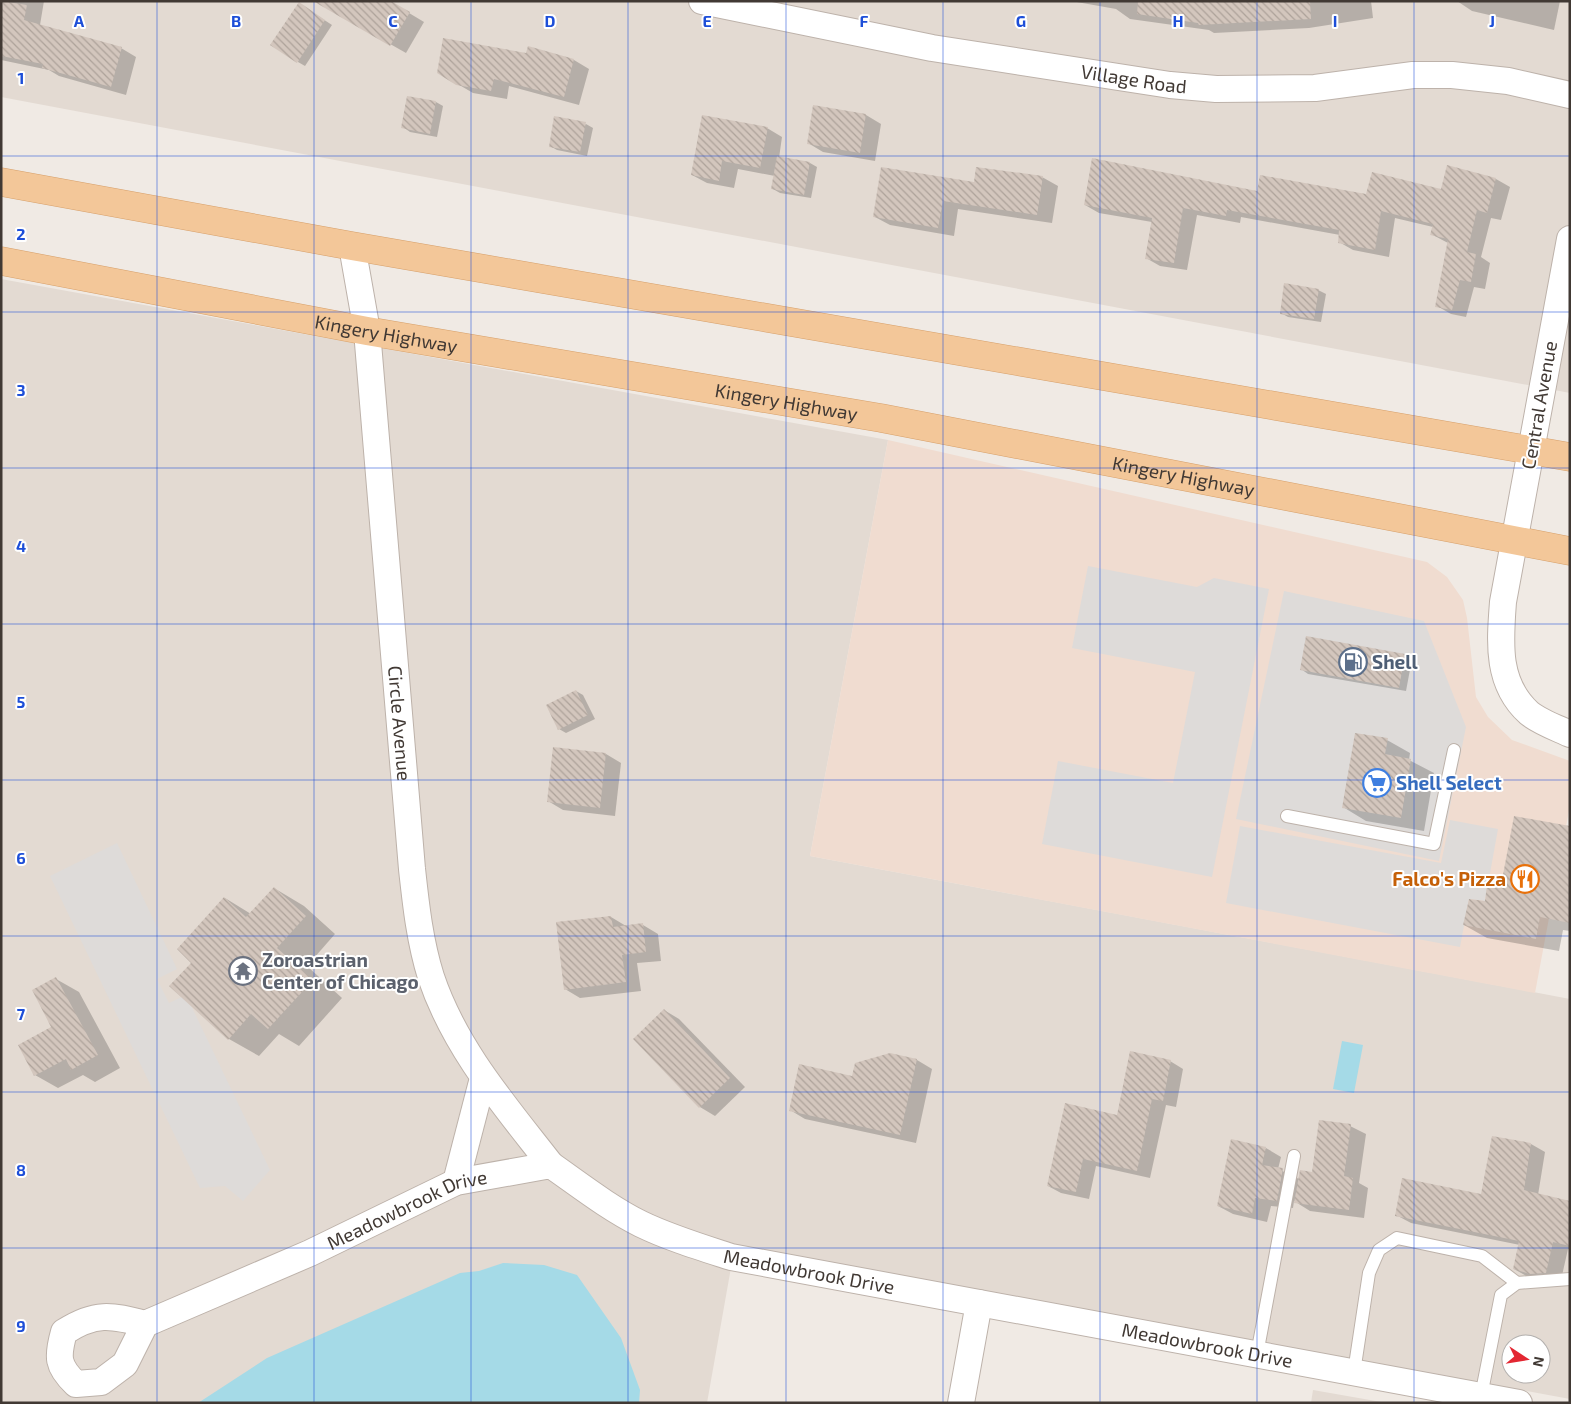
<svg xmlns="http://www.w3.org/2000/svg" width="1571" height="1404" font-family="'Exo 2',sans-serif">
	<style>
		.residential { fill: #e3dad2; fill-rule: evenodd }
		.commercial { fill: #f0dcd0 }
		.parking { fill: #dedbd9 }
		.water { fill: #a5dae7 }
		.shadow { fill: #0003 }
		.building { fill: url(#building-back-hatch) }
		.lines { fill: none; stroke-linecap: round; stroke-linejoin: round }
		.service-casing { stroke: #bdb2aa; stroke-width: 14 }
		.minor-casing { stroke: #bdb2aa; stroke-width: 28 }
		.primary-casing { stroke: #d6a06b; stroke-width: 29 }
		.service { stroke: #fff; stroke-width: 12 }
		.minor { stroke: #fff; stroke-width: 26 }
		.primary { stroke: #f3c799; stroke-width: 28 }
		.grid { fill: none; stroke: #1d4ed8; stroke-width: 1; stroke-opacity: 0.55 }
		.labels { text-anchor: middle; stroke-width: 4; stroke-linejoin: round; paint-order: stroke }
		.street-label { font-size: 19px; fill: #413934; stroke: #fff }
		.service-label { font-size: 19px; font-weight: bold; fill: #4e5e75; stroke: #fff; text-anchor: start }
		.shop-label { font-size: 19px; font-weight: bold; fill: #366cbe; stroke: #fff; text-anchor: start }
		.food-label { font-size: 19px; font-weight: bold; fill: #c56008; stroke: #fff; text-anchor: end }
		.worship-label { font-size: 19px; font-weight: bold; fill: #5b616d; stroke: #fff; text-anchor: start }
		.grid-label { font-size: 16px; text-anchor: middle; font-weight: bold; fill: #1d4ed8; stroke: #fff; stroke-width: 4; stroke-linejoin: round; paint-order: stroke }
	</style>
	<defs>
		<pattern id="building-back-hatch" width="6" height="6" patternUnits="userSpaceOnUse" patternTransform="scale(1.25)"><rect width="6" height="6" fill="#d3c6bd"/><path d="M-1 5l2 2M0 0l6 6M5-1l2 2" fill="none" stroke="#ada29a"/></pattern>
	</defs>
	<rect width="100%" height="100%" fill="#f0eae4"/>
	<g class="residential">
		<polygon points="1,1 1570,1 1570,393 1,97"/>
		<path d="M1 279 888 440 810 856 1570 999V1399L735 1245 707 1403H1ZM1511 1344H1541V1374H1511Z"/>
		<polygon points="1313,1390 1387,1403 1311,1403"/>
	</g>
	<polygon class="commercial" points="888,440 1427,562 1447,577 1463,600 1467,618 1476,697 1488,717 1512,740 1570,761 1570,805 1535,993 810,856"/>
	<g class="parking">
		<polygon points="1088,566 1197,587 1214,578 1269,589 1212,877 1042,844 1058,761 1173,783 1195,672 1072,648"/>
		<polygon points="1284,591 1424,621 1466,727 1439,861 1236,819"/>
		<polygon points="1450,820 1498,829 1485,901 1469,899 1460,947 1226,903 1240,826 1441,863"/>
		<polygon points="117,843 177,969 157,979 169,1003 186,995 270,1170 243,1201 225,1186 200,1188 50,876"/>
	</g>
	<g class="water">
		<polygon points="1342,1041 1363,1045 1354,1093 1333,1089"/>
		<polygon points="503,1263 544,1265 577,1275 621,1338 640,1390 639,1403 198,1403 267,1358 460,1273 479,1271"/>
	</g>
	<g class="shadow">
		<polygon points="1,1 44,1 40,25 121,48 136,57 126,95 59,76 49,70 1,60"/>
		<polygon points="389,1 424,22 406,53 332,11"/>
		<polygon points="1071,1 1371,1 1373,18 1309,28 1214,33 1209,30 1130,19 1116,9"/>
		<polygon points="1457,1 1560,1 1554,30 1472,11"/>
		<polygon points="306,8 332,25 305,66 298,62"/>
		<polygon points="529,47 574,60 589,69 579,105 509,86 507,99 473,93 439,73 527,55"/>
		<polygon points="436,102 443,106 437,137 410,132 403,127"/>
		<polygon points="814,107 866,115 881,124 875,161 823,152 808,143"/>
		<polygon points="586,124 593,128 587,156 557,150 550,146"/>
		<polygon points="767,128 782,137 779,158 810,163 817,167 811,198 780,193 773,189 775,176 738,169 734,188 707,183 692,175"/>
		<polygon points="1448,167 1496,179 1510,187 1501,220 1491,218 1481,257 1490,263 1485,289 1474,287 1466,317 1451,314 1437,306 1448,243 1431,234 1433,227 1395,218 1389,257 1353,250 1339,242 1340,235 1241,217 1240,223 1197,215 1187,270 1160,266 1146,258 1152,222 1099,213 1085,205 1258,192 1367,196 1442,190"/>
		<polygon points="1042,177 1058,186 1052,223 958,209 954,236 890,225 875,217 975,184"/>
		<polygon points="1318,290 1326,294 1321,322 1288,317 1281,313"/>
		<polygon points="1307,637 1405,655 1412,659 1406,691 1308,674 1301,669"/>
		<polygon points="576,691 583,695 595,719 566,733 559,729"/>
		<polygon points="1387,740 1410,753 1409,760 1434,773 1424,831 1366,821 1343,807"/>
		<polygon points="554,748 606,754 621,763 615,816 563,810 548,801"/>
		<polygon points="1570,827 1570,931 1563,930 1559,951 1487,938 1464,925 1503,881"/>
		<polygon points="274,888 304,906 335,934 307,966 342,998 299,1046 279,1034 259,1056 229,1039 193,962 225,898 251,914"/>
		<polygon points="611,917 626,926 643,925 658,934 661,961 637,963 641,991 580,998 565,989"/>
		<polygon points="56,979 79,992 120,1068 95,1082 83,1075 58,1088 35,1075 53,1027"/>
		<polygon points="664,1010 679,1019 745,1087 715,1116 700,1107"/>
		<polygon points="917,1060 932,1069 916,1143 805,1119 790,1110 853,1077"/>
		<polygon points="1170,1061 1183,1069 1176,1107 1166,1105 1150,1178 1096,1166 1089,1199 1061,1193 1048,1186"/>
		<polygon points="1350,1126 1366,1134 1359,1183 1368,1188 1364,1218 1310,1211 1294,1201 1293,1208 1271,1206 1267,1222 1233,1214 1218,1206 1266,1148 1281,1157 1278,1169 1299,1179 1313,1174"/>
		<polygon points="1531,1144 1545,1152 1538,1195 1570,1202 1570,1250 1568,1249 1561,1280 1528,1277 1514,1269 1520,1245 1411,1223 1396,1215 1482,1196"/>
	</g>
	<g class="building">
		<polygon points="1,1 27,5 24,20 122,47 111,87 42,68 43,64 1,56"/>
		<polygon points="313,1 391,1 410,12 390,46"/>
		<polygon points="1138,1 1310,1 1311,19 1199,25 1198,23 1137,14"/>
		<polygon points="299,2 325,20 297,63 270,45"/>
		<polygon points="443,38 526,53 528,46 574,59 564,97 494,79 491,91 456,85 437,73"/>
		<polygon points="407,96 436,101 430,134 401,128"/>
		<polygon points="813,105 866,114 860,153 807,144"/>
		<polygon points="702,115 768,127 760,168 722,161 719,181 691,175"/>
		<polygon points="554,116 586,122 580,152 549,147"/>
		<polygon points="777,156 810,162 804,195 771,189"/>
		<polygon points="1092,158 1257,191 1260,175 1366,194 1372,172 1441,189 1447,165 1496,178 1487,213 1477,210 1467,252 1476,254 1471,282 1460,280 1452,310 1435,307 1448,239 1430,235 1433,224 1381,211 1375,250 1338,243 1339,230 1227,210 1226,216 1183,208 1174,263 1145,259 1152,218 1084,205"/>
		<polygon points="881,167 974,182 976,167 1043,176 1037,215 943,201 938,228 873,217"/>
		<polygon points="1284,283 1319,289 1314,319 1280,314"/>
		<polygon points="1306,636 1405,654 1399,688 1300,670"/>
		<polygon points="576,690 588,715 558,730 546,705"/>
		<polygon points="1355,733 1388,738 1385,754 1411,759 1401,818 1342,808"/>
		<polygon points="553,747 606,753 600,808 547,802"/>
		<polygon points="1514,816 1570,826 1570,923 1540,917 1536,939 1463,925 1469,899 1485,901 1488,877 1502,880"/>
		<polygon points="274,887 306,916 277,948 313,980 268,1029 251,1014 228,1040 169,986 191,963 177,949 224,897 246,917"/>
		<polygon points="611,916 613,927 643,923 646,952 622,955 626,982 564,990 556,922"/>
		<polygon points="56,977 98,1055 71,1070 66,1059 34,1076 18,1045 51,1027 32,990"/>
		<polygon points="664,1009 730,1078 699,1108 633,1039"/>
		<polygon points="1130,1051 1171,1060 1163,1101 1152,1099 1137,1171 1083,1159 1076,1192 1047,1186 1065,1103 1117,1115"/>
		<polygon points="890,1053 917,1059 900,1135 789,1111 799,1064 852,1076 855,1063"/>
		<polygon points="1319,1120 1351,1124 1344,1176 1353,1178 1349,1210 1294,1203 1300,1170 1312,1172"/>
		<polygon points="1492,1136 1531,1143 1524,1190 1570,1201 1570,1246 1553,1242 1546,1273 1530,1274 1513,1269 1519,1241 1395,1216 1402,1178 1481,1194"/>
		<polygon points="1231,1139 1266,1147 1262,1165 1283,1168 1277,1201 1255,1198 1252,1214 1217,1206"/>
	</g>
	<g class="lines">
		<defs>
			<g id="service">
				<polyline points="1287,816 1434,844 1454,750"/>
				<polyline points="1257,1354 1294,1156"/>
				<polyline points="1354,1372 1369,1273 1379,1250 1397,1238 1482,1256 1517,1283"/>
				<polyline points="1481,1396 1501,1295 1517,1283 1570,1279"/>
			</g>
			<g id="minor">
				<path id="s1" d="M702 1 932 48 1170 85 1216 89 1315 88 1413 75H1452L1508 81 1570 95"/>
				<path d="M1570 239 1503 602C1500 642 1496 683 1529 713 1540 722 1557 728 1570 734"/>
				<path id="s2" d="M352 246 367 331 412 869C416 906 420 942 431 977 455 1049 506 1107 551 1165"/>
				<polyline points="456,1182 483,1078"/>
				<path id="s3" d="M145 1324 125 1364 101 1382 76 1384C57 1366 57 1357 64 1332 95 1312 111 1315 145 1324L310 1253 456 1182 551 1165C581 1186 609 1208 641 1224 670 1238 700 1247 731 1257L1519 1403"/>
				<polyline points="961,1403 979,1303"/>
			</g>
			<g id="primary">
				<polyline points="1,182 352,246 1570,457"/>
				<path id="s4" d="M1 261 367 331 881 418 1570 551"/>
			</g>
		</defs>
		<use href="#service" class="service-casing"/>
		<use href="#minor" class="minor-casing"/>
		<use href="#primary" class="primary-casing"/>
		<use href="#service" class="service"/>
		<use href="#minor" class="minor"/>
		<use href="#primary" class="primary"/>
	</g>
	<path class="grid" d="M157 1V1403M314 1V1403M471 1V1403M628 1V1403M786 1V1403M943 1V1403M1100 1V1403M1257 1V1403M1414 1V1403M1 156H1570M1 312H1570M1 468H1570M1 624H1570M1 780H1570M1 936H1570M1 1092H1570M1 1248H1570"/>
	<defs>
		<symbol id="fuel-ring" viewBox="-11 -11 22 22"><circle r="9.5" fill="#fff" stroke="#5c6f8a" stroke-width="1.5"/><path d="M-5.5-6h7V0h2V4h1.3V-2.5L3-4.5l.8-.8L6-3V5H2.5V1h-1V6h-7ZM-4.2-4.7v3.2H.2V-4.7Z" fill="#5c6f8a"/></symbol>
		<symbol id="supermarket-ring" viewBox="-11 -11 22 22"><circle r="9.5" fill="#fff" stroke="#3f7fe0" stroke-width="1.5"/><path d="M-6-5.5h2.5l.6 2H6L4.5 2H-2.5L-4.4-4H-6ZM-1.5 3.2a1.3 1.3 0 1 0 .1 0ZM3 3.2a1.3 1.3 0 1 0 .1 0Z" fill="#3f7fe0"/></symbol>
		<symbol id="restaurant-ring" viewBox="-11 -11 22 22"><circle r="9.5" fill="#fff" stroke="#e8710a" stroke-width="1.5"/><path d="M-5-6h1v4h1v-4h1v4h1v-4h1v5L-1.5 .5V6h-2V.5L-5-1ZM5-6V6H3V1.5H1.5Q1.5-4 5-6Z" fill="#e8710a"/></symbol>
		<symbol id="temple-ring" viewBox="-11 -11 22 22"><circle r="9.5" fill="#fff" stroke="#6b7280" stroke-width="1.5"/><path d="M0-6L5-2H3V0L6.5 2.5H4V6H1.5V3h-3V6H-4V2.5H-6.5L-3 0V-2H-5Z" fill="#6b7280"/></symbol>
	</defs>
	<g fill-rule="evenodd">
		<use href="#fuel-ring" x="1337" y="646" width="32" height="32"/>
		<use href="#supermarket-ring" x="1361" y="767" width="32" height="32"/>
		<use href="#restaurant-ring" x="1509" y="863" width="32" height="32"/>
		<use href="#temple-ring" x="227" y="955" width="32" height="32"/>
	</g>
	<g class="labels">
		<g class="street-label">
			<text dy="7" stroke="none"><textPath href="#s1" startOffset="439">Village Road</textPath></text>
			<text dy="7" stroke="none"><textPath href="#s4" startOffset="392">Kingery Highway</textPath></text>
			<text dy="7" stroke="none"><textPath href="#s4" startOffset="798">Kingery Highway</textPath></text>
			<text transform="translate(1539 405) rotate(-80)" y="7">Central Avenue</text>
			<text dy="7" stroke="none"><textPath href="#s4" startOffset="1202">Kingery Highway</textPath></text>
			<text dy="7" stroke="none"><textPath href="#s2" startOffset="480">Circle Avenue</textPath></text>
			<text dy="7" stroke="none"><textPath href="#s3" startOffset="529">Meadowbrook Drive</textPath></text>
			<text dy="7" stroke="none"><textPath href="#s3" startOffset="964">Meadowbrook Drive</textPath></text>
			<text dy="7" stroke="none"><textPath href="#s3" startOffset="1369">Meadowbrook Drive</textPath></text>
		</g>
		<g class="service-label">
			<text x="1372" y="669">Shell</text>
		</g>
		<g class="shop-label">
			<text x="1396" y="790">Shell Select</text>
		</g>
		<g class="food-label">
			<text x="1506" y="886">Falco's Pizza</text>
		</g>
		<g class="worship-label">
			<text x="262" y="967">Zoroastrian<tspan x="262" dy="22">Center of Chicago</tspan></text>
		</g>
	</g>
	<g class="grid-label">
		<text x="79" y="27">A</text>
		<text x="236" y="27">B</text>
		<text x="393" y="27">C</text>
		<text x="550" y="27">D</text>
		<text x="707" y="27">E</text>
		<text x="864" y="27">F</text>
		<text x="1021" y="27">G</text>
		<text x="1178" y="27">H</text>
		<text x="1335" y="27">I</text>
		<text x="1492" y="27">J</text>
		<text x="21" y="84">1</text>
		<text x="21" y="240">2</text>
		<text x="21" y="396">3</text>
		<text x="21" y="552">4</text>
		<text x="21" y="708">5</text>
		<text x="21" y="864">6</text>
		<text x="21" y="1020">7</text>
		<text x="21" y="1176">8</text>
		<text x="21" y="1332">9</text>
	</g>
	<rect width="1571" height="1404" fill="none" stroke="#413934" stroke-width="5"/>
	<g transform="translate(1526 1359) rotate(102)"><circle r="24" fill="#ffffff" stroke="#b3b0ae"/>
	<path d="M0-4L9 19L0 12L-9 19Z" fill="#e32732"/>
	<text y="-8" font-size="14" font-weight="bold" text-anchor="middle" fill="#413934">N</text>
	</g>
</svg>
